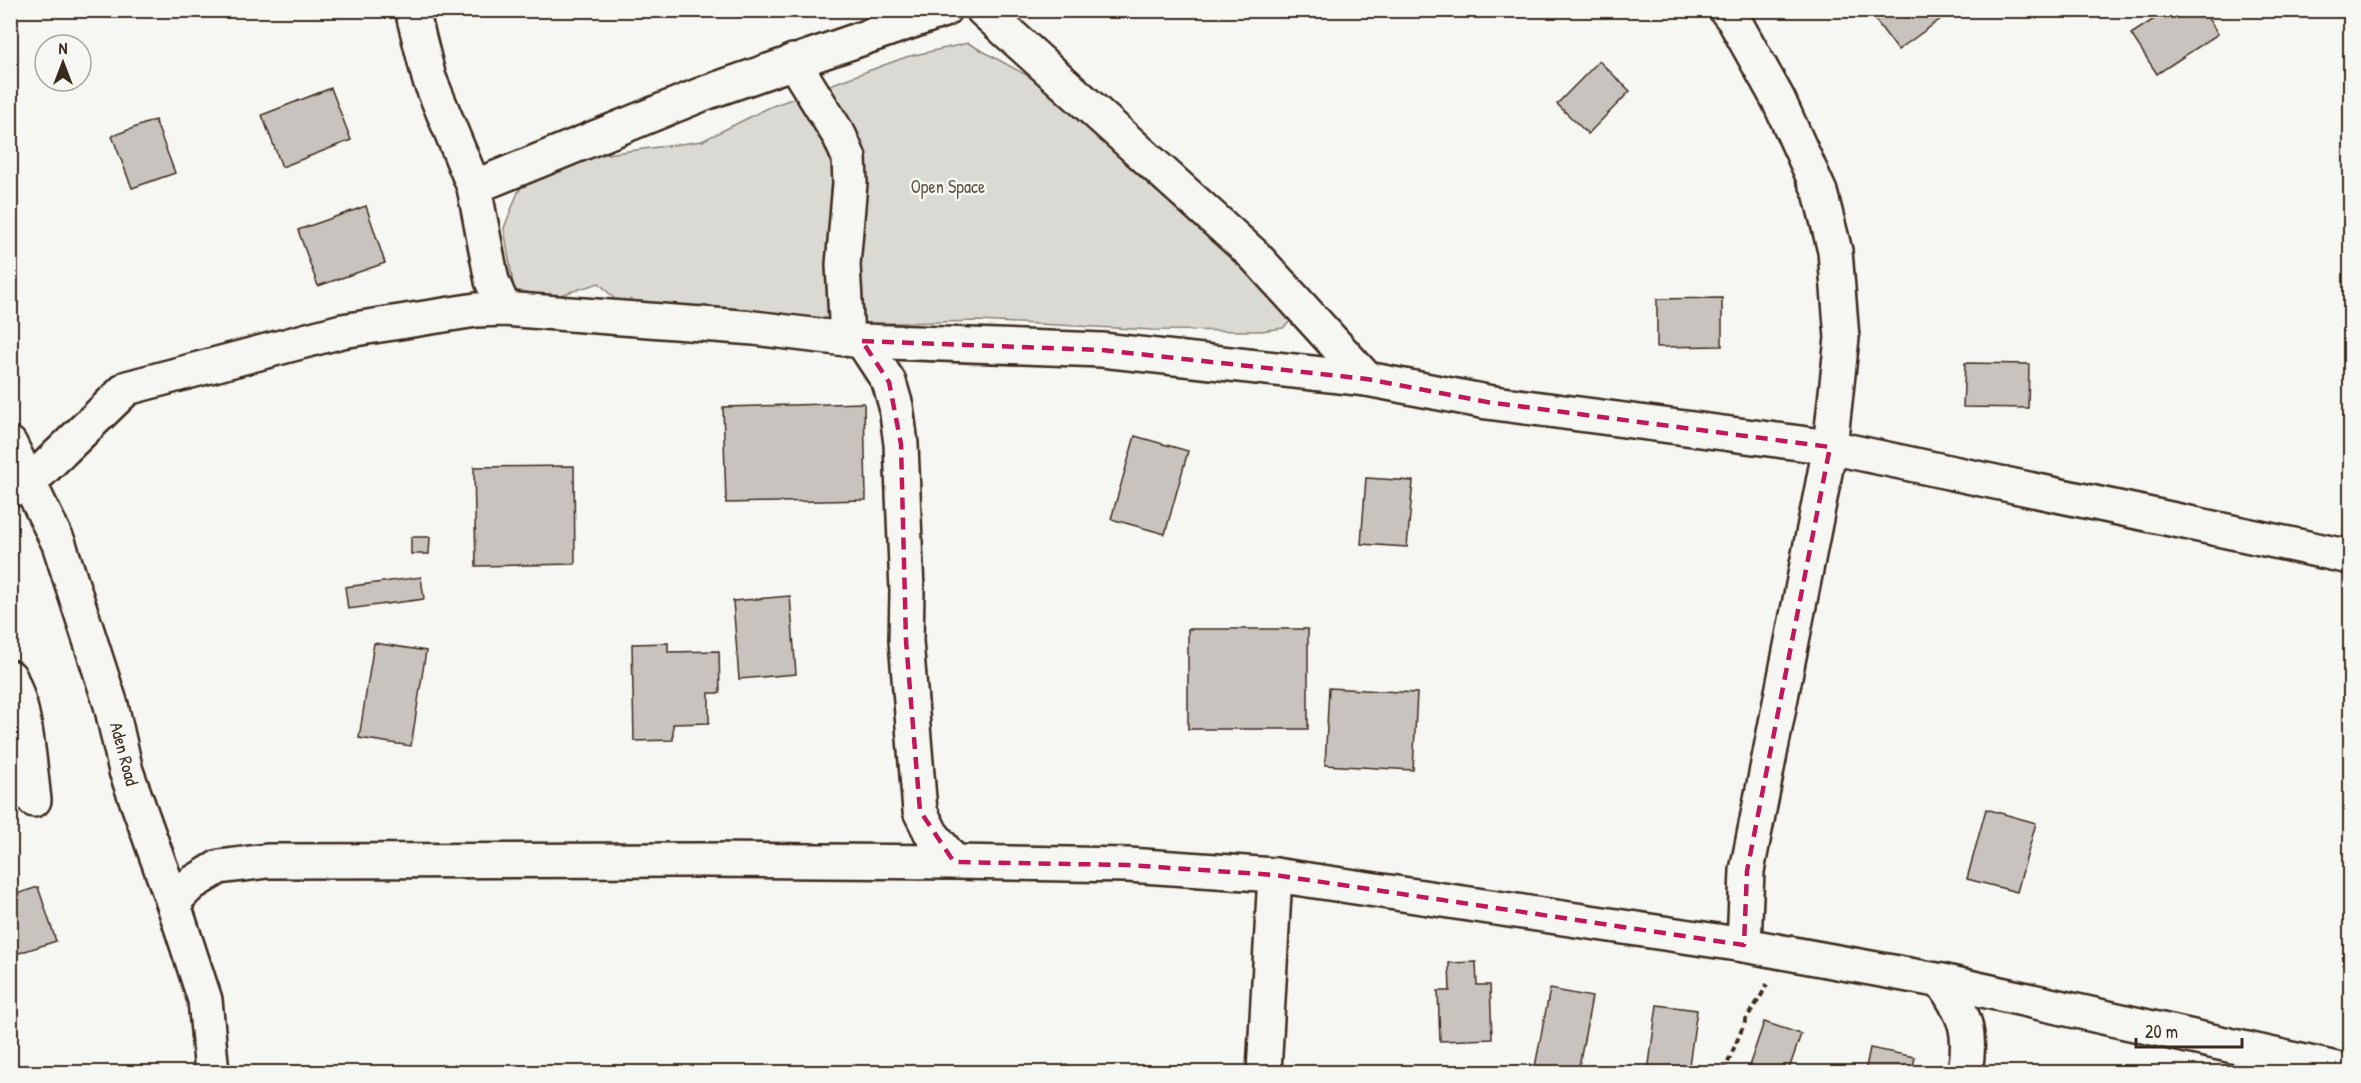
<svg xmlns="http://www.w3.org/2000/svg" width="2361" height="1083" font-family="'Patrick Hand',sans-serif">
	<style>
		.green { fill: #dad9d3; stroke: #8a8278; stroke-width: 1.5 }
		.building { fill: #c8c3be; stroke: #3b2a1e; stroke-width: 1.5 }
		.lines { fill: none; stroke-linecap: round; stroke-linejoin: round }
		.minor-casing { stroke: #3b2a1e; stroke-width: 38 }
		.path { stroke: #3b2a1e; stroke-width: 4; stroke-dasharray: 6 4.5; stroke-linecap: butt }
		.minor { stroke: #f6f6f2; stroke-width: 33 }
		.marked { fill: none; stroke: #c2185b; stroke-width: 4.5; stroke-dasharray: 12 8; stroke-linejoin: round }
		.labels { text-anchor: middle; stroke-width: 5; stroke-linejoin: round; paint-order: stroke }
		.park-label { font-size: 18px; fill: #63564b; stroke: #f6f6f2 }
		.street-label { font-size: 18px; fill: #3b2a1e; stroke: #f6f6f2 }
	</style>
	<rect width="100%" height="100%" fill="#f6f6f2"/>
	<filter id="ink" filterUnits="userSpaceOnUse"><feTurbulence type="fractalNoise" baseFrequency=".0167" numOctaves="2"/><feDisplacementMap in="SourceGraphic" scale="12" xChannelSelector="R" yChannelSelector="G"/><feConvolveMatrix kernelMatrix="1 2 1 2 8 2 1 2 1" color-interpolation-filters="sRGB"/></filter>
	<g filter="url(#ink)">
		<polygon class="green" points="968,43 1090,110 1301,311 1283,328 1261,331 1153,330 979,321 855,324 638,323 599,283 554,297 514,290 504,228 518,192 528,176 541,163 702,141 770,107 906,57"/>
		<g class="building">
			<rect x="96" y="10" width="43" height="3"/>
			<polygon points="1873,10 1947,10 1949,13 1898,50 1870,13"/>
			<polygon points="2168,10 2203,10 2218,34 2157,74 2131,34"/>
			<polygon points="1599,61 1630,91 1588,134 1557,104"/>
			<polygon points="331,88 351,140 282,167 262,115"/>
			<polygon points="155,120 175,173 132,188 112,136"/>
			<polygon points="366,206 385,263 318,286 298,230"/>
			<polygon points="1722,298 1722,346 1657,347 1657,299"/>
			<polygon points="1965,363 2029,364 2028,408 1963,407"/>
			<polygon points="864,403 866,500 726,503 723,407"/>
			<polygon points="1135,436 1188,451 1165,534 1111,519"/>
			<polygon points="574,466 575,564 476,566 474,467"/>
			<polygon points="1366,478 1413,481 1407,547 1361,544"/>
			<polygon points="411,537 430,537 429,554 411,554"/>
			<polygon points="421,577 424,599 348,609 345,587"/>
			<polygon points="790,596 796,674 739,679 733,601"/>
			<rect x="1188" y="629" width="120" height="100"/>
			<polygon points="374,643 426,651 411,746 359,738"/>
			<polygon points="668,643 668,652 719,651 720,693 709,693 709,723 673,724 673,740 634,741 632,644"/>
			<polygon points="1329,688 1417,693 1413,770 1325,765"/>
			<polygon points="1986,809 2036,823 2017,892 1967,879"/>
			<polygon points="38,887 56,941 10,956 10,896"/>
			<polygon points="1476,962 1477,985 1490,985 1492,1039 1440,1041 1438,991 1450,991 1449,963"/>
			<polygon points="1550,989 1592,997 1578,1072 1534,1072"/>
			<polygon points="1657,1005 1697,1010 1688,1072 1648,1072"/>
			<polygon points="1764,1022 1801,1034 1788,1072 1747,1072"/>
			<polygon points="1870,1048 1915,1057 1912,1072 1865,1072"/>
		</g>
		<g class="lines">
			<defs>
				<g id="minor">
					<polyline points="412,10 429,78 474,187 492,281 504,309"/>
					<polyline points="983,10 1254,255 1367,379 1487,402 1830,447 2350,557"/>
					<polyline points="1726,10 1734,20 1778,99 1820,192 1835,251 1842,338 1830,447 1747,871 1744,945"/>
					<polyline points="793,61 840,137 849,158 850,183 843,265 847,338"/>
					<polyline points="474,187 705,93 944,10"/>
					<polyline points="862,341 889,382 896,406 901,444 907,591 906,641 920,811 931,833 954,862"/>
					<polyline points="10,444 59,544 111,705 126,771 173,902 205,1000 212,1072"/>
					<polyline points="10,490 28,484 127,388 342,331 476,310 504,309 754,328 862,341 1102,350 1367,379"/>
					<path d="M10 677C27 715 29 759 34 800"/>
					<polyline points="173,902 191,884 219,867 267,861 703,860 954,862 1128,865 1275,875 1744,945 1942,981 2350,1072"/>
					<path d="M1942 981C1965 1016 1972 1029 1965 1072"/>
					<polyline points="1264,1072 1275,875"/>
				</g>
			</defs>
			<use href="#minor" class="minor-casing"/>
			<polyline class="path" points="1724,1072 1747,1017 1760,998 1767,984"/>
			<use href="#minor" class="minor"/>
		</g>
	</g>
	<path class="marked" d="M862 341 1102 350 1367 379 1487 402 1830 447 1747 871 1744 945 1275 875 1128 865 954 862 920 811 906 641 901 444 889 382Z"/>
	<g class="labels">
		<g class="park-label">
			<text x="948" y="193">Open Space</text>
		</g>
		<g class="street-label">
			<text transform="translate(124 754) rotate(75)" y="6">Aden Road</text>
		</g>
	</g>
	<rect width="2361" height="1083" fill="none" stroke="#f6f6f2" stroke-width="36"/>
	<rect x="18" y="18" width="2325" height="1047" fill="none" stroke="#3b2a1e" stroke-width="2" filter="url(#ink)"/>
	<g transform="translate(63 63)"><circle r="28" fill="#f6f6f2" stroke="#aba49d" stroke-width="1.5"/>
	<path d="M0-4.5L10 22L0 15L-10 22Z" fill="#3b2a1e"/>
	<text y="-9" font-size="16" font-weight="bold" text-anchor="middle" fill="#3b2a1e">N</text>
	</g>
	<path d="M2136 1038v9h106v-9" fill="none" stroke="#3b2a1e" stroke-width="3"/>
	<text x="2145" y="1038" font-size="18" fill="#3b2a1e" stroke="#f6f6f2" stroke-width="4.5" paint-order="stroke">20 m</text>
</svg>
